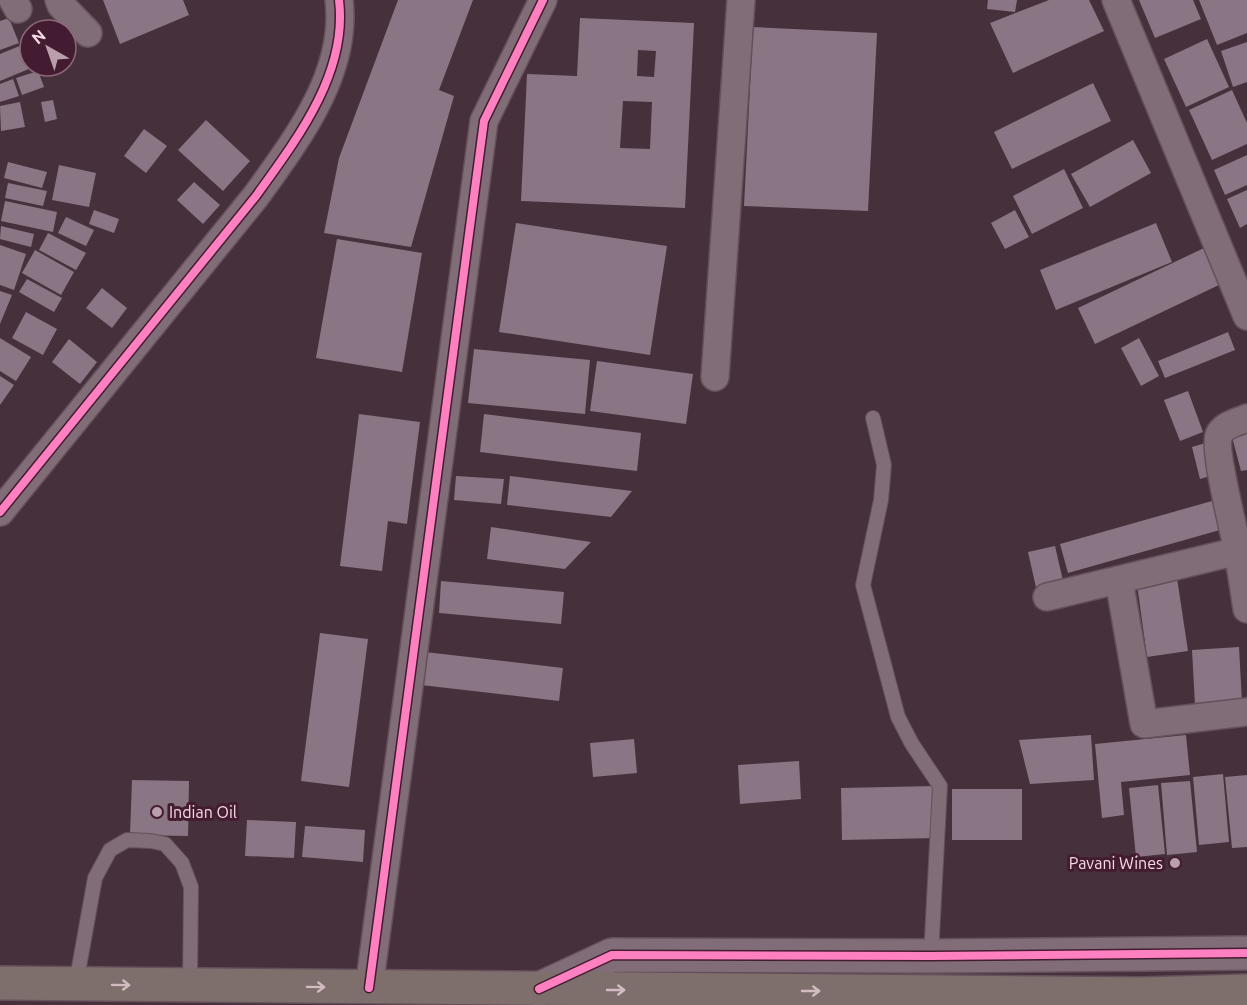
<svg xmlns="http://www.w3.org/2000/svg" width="1247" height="1005" font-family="Ubuntu,sans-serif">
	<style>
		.building { fill: #897584; fill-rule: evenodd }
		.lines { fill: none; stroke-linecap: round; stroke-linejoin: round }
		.service-casing { stroke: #644f5a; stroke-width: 16 }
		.minor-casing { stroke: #644f5a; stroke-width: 30 }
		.tertiary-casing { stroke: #644f5a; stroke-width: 36 }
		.trunk-casing { stroke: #644f5a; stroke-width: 36 }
		.service { stroke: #816d77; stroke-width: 14 }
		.minor { stroke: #816d77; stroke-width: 27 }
		.tertiary { stroke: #816d77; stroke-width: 33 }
		.trunk { stroke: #7e6f6c; stroke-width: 33 }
		.cycleway-casing { stroke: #441c31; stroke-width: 11 }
		.cycleway { stroke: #ff80c0; stroke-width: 8 }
		.oneway { stroke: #d3bbc2 }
		.poi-dot { fill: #b99fab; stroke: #441c31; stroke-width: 2 }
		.labels { text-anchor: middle; stroke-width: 6; stroke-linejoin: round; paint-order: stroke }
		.poi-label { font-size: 16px; fill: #f7dbe7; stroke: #441c31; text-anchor: start }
	</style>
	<rect width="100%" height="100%" fill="#46303b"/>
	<g class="building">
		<polygon points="103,0 183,0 189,15 120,44"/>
		<polygon points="398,0 473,0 439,90 454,96 411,247 324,233 339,158"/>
		<polygon points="988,0 1017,0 1015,12 987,9"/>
		<polygon points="1049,0 1089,0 1104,31 1013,73 990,23"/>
		<polygon points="1139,0 1193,0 1201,19 1155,38"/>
		<polygon points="1199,0 1247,0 1247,33 1217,45"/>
		<polygon points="9,18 19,43 0,50 0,21"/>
		<path d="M580 18 694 23 685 208 521 201 527 74 577 76ZM638 50 656 51 654 77 637 76ZM623 101 652 102 650 149 620 148Z"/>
		<polygon points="753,27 877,33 868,211 744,206"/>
		<polygon points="1207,39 1229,87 1186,107 1164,59"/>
		<polygon points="1247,42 1247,82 1233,87 1221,51"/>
		<polygon points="27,43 30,51 30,66 36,66 0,81 0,54"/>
		<polygon points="38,71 44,87 22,95 16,78"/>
		<polygon points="13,79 19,96 0,102 0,84"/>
		<polygon points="1093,83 1111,121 1012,169 994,132"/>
		<polygon points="1232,90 1247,123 1247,144 1212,160 1189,110"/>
		<polygon points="53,100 57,119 45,122 41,102"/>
		<polygon points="20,102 25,127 1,131 0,106"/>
		<polygon points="206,120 250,161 223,191 178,150"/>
		<polygon points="144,129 167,146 146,173 124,156"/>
		<polygon points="1133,140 1151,173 1090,207 1071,174"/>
		<polygon points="1247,155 1247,185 1225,195 1214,170"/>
		<polygon points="8,162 47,172 42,188 4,178"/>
		<polygon points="59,165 96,173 89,207 52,200"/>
		<polygon points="1064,169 1083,208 1032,234 1013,196"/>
		<polygon points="194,182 220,205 203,224 177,200"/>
		<polygon points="8,183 47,191 43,206 5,198"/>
		<polygon points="1247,190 1247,224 1240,228 1227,199"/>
		<polygon points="5,201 57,212 53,232 1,221"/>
		<polygon points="94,210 119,219 114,233 89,224"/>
		<polygon points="1015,210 1029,237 1005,249 991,223"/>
		<polygon points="66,217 94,230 86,246 58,233"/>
		<polygon points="516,223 667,246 650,355 499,332"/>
		<polygon points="1156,223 1172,262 1056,310 1040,270"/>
		<polygon points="1,226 34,234 31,247 0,239"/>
		<polygon points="48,233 86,253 76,270 39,250"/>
		<polygon points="337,239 422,253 402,372 316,358"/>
		<polygon points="0,245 26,254 14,290 0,285"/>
		<polygon points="1204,248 1221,284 1095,344 1078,308"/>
		<polygon points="35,250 74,272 61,295 22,273"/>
		<polygon points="27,279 62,298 54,312 19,292"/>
		<polygon points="102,288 127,308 112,328 86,308"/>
		<polygon points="0,291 12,295 0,324"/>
		<polygon points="26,312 57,329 43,355 12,338"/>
		<polygon points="1228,332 1235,350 1165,378 1158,361"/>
		<polygon points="0,338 31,357 16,381 0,371"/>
		<polygon points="1139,338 1159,376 1141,386 1121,348"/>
		<polygon points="69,339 97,362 80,384 52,362"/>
		<polygon points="474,349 590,360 585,414 468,403"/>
		<polygon points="597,361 693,374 686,424 590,411"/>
		<polygon points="0,376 14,385 0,405"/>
		<polygon points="1188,391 1203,432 1180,441 1164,400"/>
		<polygon points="359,414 420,422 407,524 388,521 382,571 340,566"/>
		<polygon points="484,414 641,433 637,471 480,452"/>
		<polygon points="1247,433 1247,470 1241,471 1232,437"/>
		<polygon points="1209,442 1217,474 1200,479 1192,447"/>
		<polygon points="456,476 504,479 501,504 454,500"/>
		<polygon points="510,476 632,491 611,517 507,505"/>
		<polygon points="1219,499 1227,528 1068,573 1060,544"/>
		<polygon points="491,527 591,542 565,569 487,559"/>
		<polygon points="1055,546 1064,585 1037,592 1028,552"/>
		<polygon points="1177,578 1188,651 1147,657 1137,584"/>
		<polygon points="441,581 564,592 561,624 439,613"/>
		<polygon points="320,633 368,639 349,787 301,781"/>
		<polygon points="1239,647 1242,702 1195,705 1192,650"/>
		<polygon points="425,652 563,668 559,701 421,685"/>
		<polygon points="1091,735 1094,780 1030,784 1019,740"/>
		<polygon points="1186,735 1190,775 1121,782 1124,815 1102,818 1095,744"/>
		<polygon points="634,739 637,773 593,777 590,743"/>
		<polygon points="799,761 801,799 740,804 738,765"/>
		<polygon points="1223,774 1229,842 1199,845 1193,777"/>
		<polygon points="1247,775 1247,847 1232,848 1225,777"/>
		<polygon points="132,780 189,781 188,836 130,835"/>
		<polygon points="1190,781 1197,852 1167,855 1161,783"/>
		<polygon points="1158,785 1165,854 1136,857 1129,788"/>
		<polygon points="935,786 936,838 842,840 841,788"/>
		<rect x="952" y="789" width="70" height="51"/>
		<polygon points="247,820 296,822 294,858 245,856"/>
		<polygon points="305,826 365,830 363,862 302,857"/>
	</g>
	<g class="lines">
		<defs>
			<g id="service">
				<polyline points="873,418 884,465 881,500 863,585 898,717 912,744 940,786 931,956"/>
				<polyline points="76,984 95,878 110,850 127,840 151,841 165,844 182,863 191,887 190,986"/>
			</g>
			<g id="minor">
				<polyline points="13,0 18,9"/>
				<polyline points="59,0 61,5 88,33"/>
				<polyline points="1116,0 1247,316"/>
				<polyline points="715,377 741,0"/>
				<path d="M0 512 256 196C297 139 348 73 339 0"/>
				<path d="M1238 551C1234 531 1213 448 1219 435 1223 425 1238 422 1247 418"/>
				<polyline points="1119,580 1144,724 1247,712"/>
				<polyline points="1047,597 1238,551 1247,609"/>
				<polyline points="369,988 484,121 543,0"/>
			</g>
			<polyline id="tertiary" points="539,989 612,955 931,956 1247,953"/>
			<polyline id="trunk" points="0,983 1143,994 1247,991"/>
		</defs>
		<use href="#service" class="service-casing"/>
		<use href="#minor" class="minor-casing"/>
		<use href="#tertiary" class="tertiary-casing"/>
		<use href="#trunk" class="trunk-casing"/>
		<use href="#service" class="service"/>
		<use href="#minor" class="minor"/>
		<use href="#tertiary" class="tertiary"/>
		<use href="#trunk" class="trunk"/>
		<defs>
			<g id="cycleway">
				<path d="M0 512 256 196C297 139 348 73 339 0"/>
				<polyline points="369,988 484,121 543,0"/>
				<polyline points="539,989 612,955 931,956 1247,953"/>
			</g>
		</defs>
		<use href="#cycleway" class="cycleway-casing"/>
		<use href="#cycleway" class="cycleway"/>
	</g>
	<defs><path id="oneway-shaft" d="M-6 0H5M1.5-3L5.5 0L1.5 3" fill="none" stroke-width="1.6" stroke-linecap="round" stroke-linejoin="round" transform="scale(1.5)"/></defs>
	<g class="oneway">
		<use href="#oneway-shaft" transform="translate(121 985) rotate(1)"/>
		<use href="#oneway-shaft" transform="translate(316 987) rotate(1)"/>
		<use href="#oneway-shaft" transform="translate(616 990)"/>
		<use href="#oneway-shaft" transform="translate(811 991)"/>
	</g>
	<g class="poi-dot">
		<circle cx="157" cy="812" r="6"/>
		<circle cx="1175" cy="863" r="6"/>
	</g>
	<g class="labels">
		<g class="poi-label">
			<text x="169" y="818">Indian Oil</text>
			<text x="1163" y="869" text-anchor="end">Pavani Wines</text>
		</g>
	</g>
	<g transform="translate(48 48) rotate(320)"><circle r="28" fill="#441c31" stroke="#8c687a" stroke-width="1.5"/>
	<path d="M0-4.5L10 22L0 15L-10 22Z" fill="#b99fab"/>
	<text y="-9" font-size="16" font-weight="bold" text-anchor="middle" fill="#f7dbe7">N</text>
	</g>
</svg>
